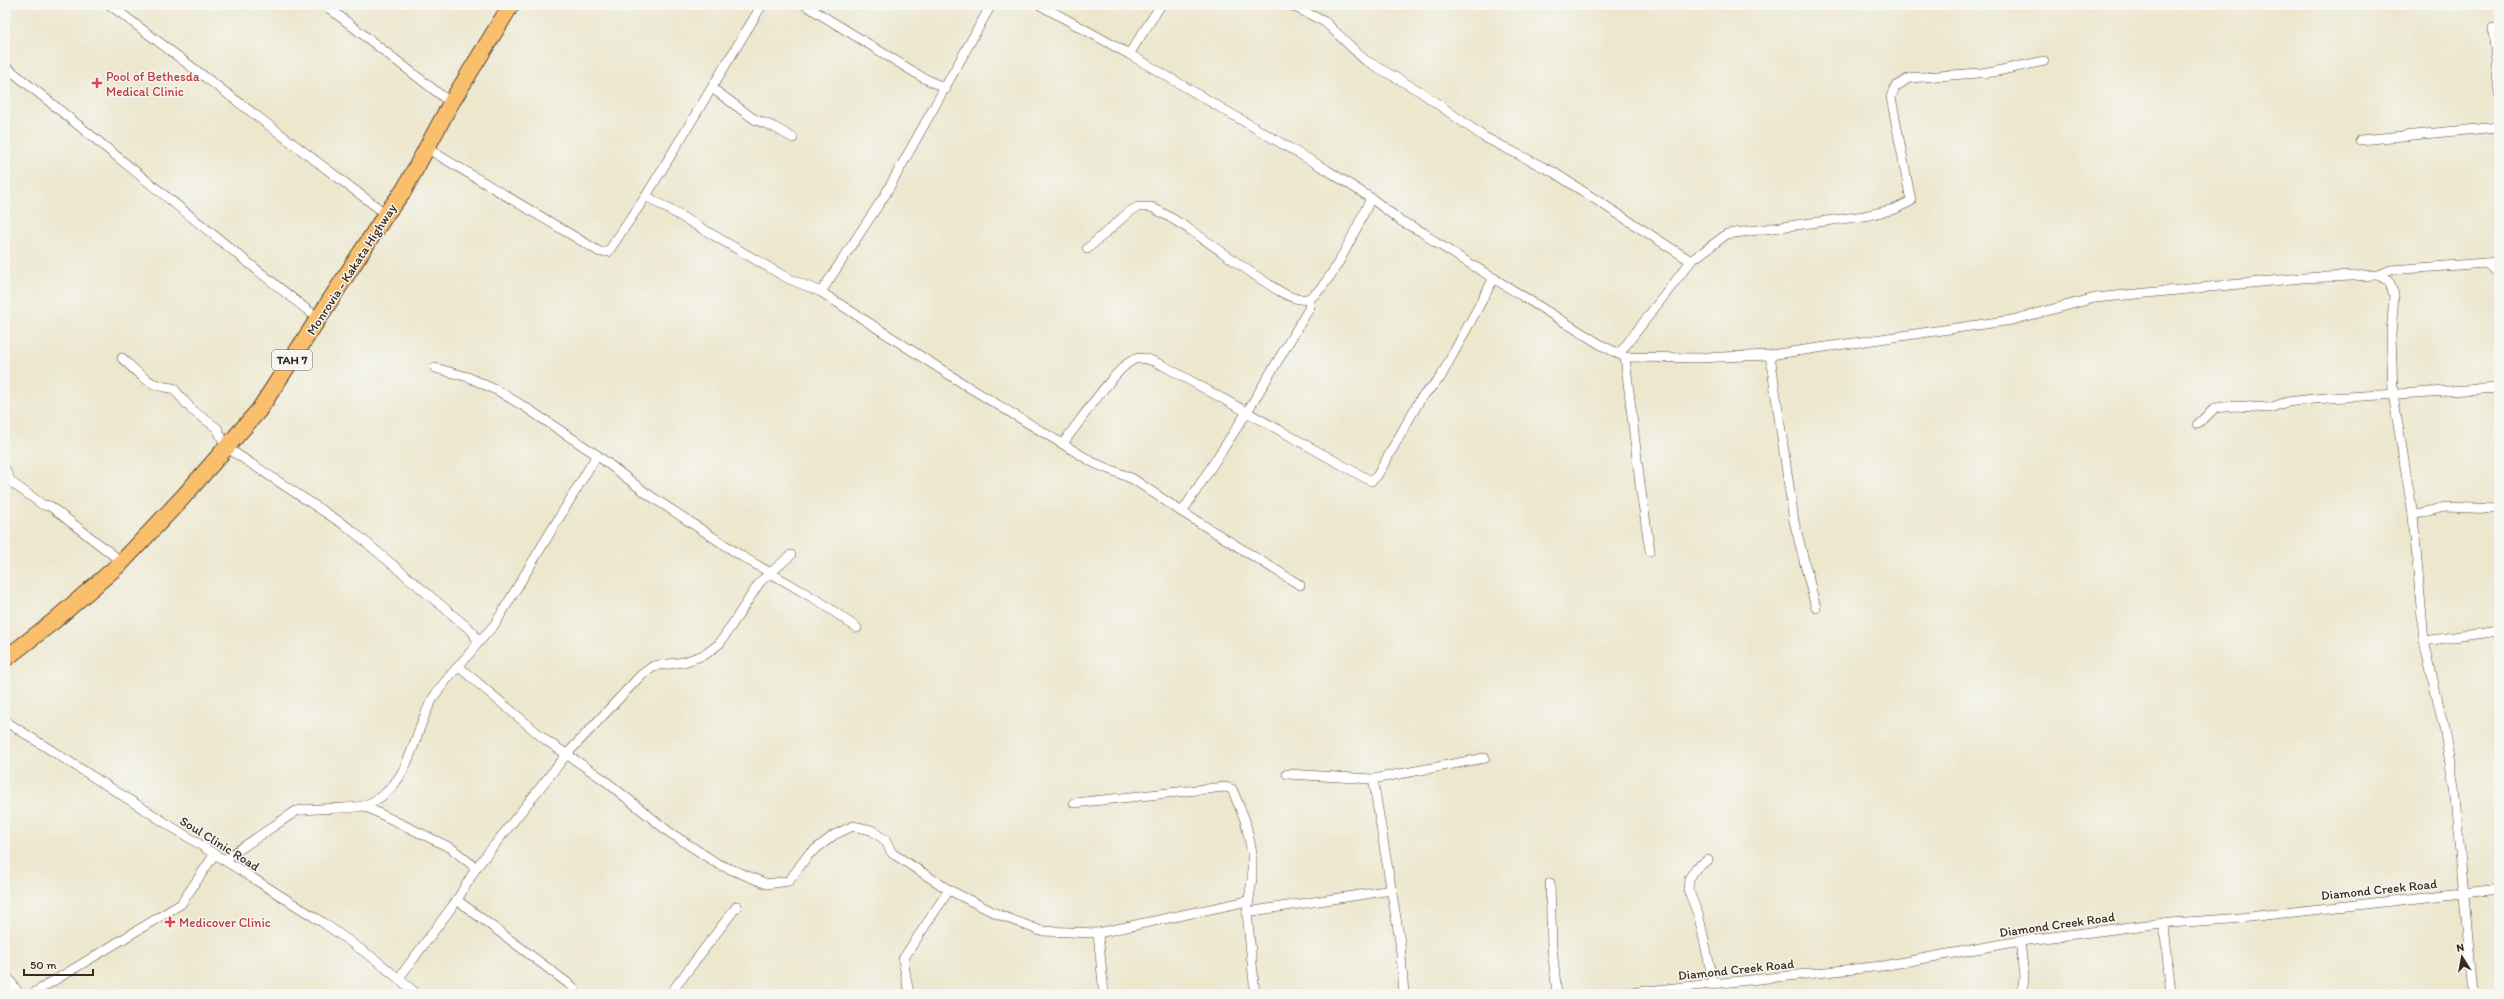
<svg xmlns="http://www.w3.org/2000/svg" width="2504" height="999" font-family="Itim,sans-serif">
	<style>
		.lines { fill: none; stroke-linecap: round; stroke-linejoin: round }
		.street-casing { stroke: #564638; stroke-width: 10 }
		.highway-casing { stroke: #564638; stroke-width: 18 }
		.street { stroke: #fff; stroke-width: 9 }
		.highway { stroke: #f9bf6c; stroke-width: 16 }
		.health-dot { fill: #e0444e; stroke: #f6f6f2; stroke-width: 1.5 }
		.labels { text-anchor: middle; stroke-width: 3; stroke-linejoin: round; paint-order: stroke }
		.shield { fill: #f6f6f2; stroke: #73675e; stroke-width: 1 }
		.shield-label { font-size: 12px; font-weight: bold; fill: #3b2a1e }
		.health-label { font-size: 13px; fill: #be3a42; stroke: #f6f6f2; text-anchor: start }
		.street-label { font-size: 13px; fill: #3b2a1e; stroke: #f6f6f2 }
	</style>
	<rect width="100%" height="100%" fill="#f6f6f2"/>
	<filter id="ink" filterUnits="userSpaceOnUse"><feTurbulence type="fractalNoise" baseFrequency=".025" numOctaves="2"/><feDisplacementMap in="SourceGraphic" scale="8" xChannelSelector="R" yChannelSelector="G"/><feConvolveMatrix kernelMatrix="1 2 1 2 8 2 1 2 1" color-interpolation-filters="sRGB"/></filter>
	<filter id="wash" filterUnits="userSpaceOnUse"><feTurbulence type="fractalNoise" baseFrequency=".012" numOctaves="4" result="noise"/><feDisplacementMap in="SourceGraphic" scale="16" xChannelSelector="R" yChannelSelector="G"/><feGaussianBlur stdDeviation="0.9" result="paint"/><feColorMatrix in="noise" values="0 0 0 0 0 0 0 0 0 0 0 0 0 0 0 0 0 1.4 0 .05"/><feComposite in="paint" operator="in"/></filter>
	<g filter="url(#wash)">
		<rect width="100%" height="100%" fill="#ece7cd"/>
	</g>
	<g filter="url(#ink)">
		<g class="lines">
			<defs>
				<g id="street">
					<polyline points="110,5 386,214"/>
					<polyline points="325,5 451,103"/>
					<polyline points="805,5 922,77 946,89"/>
					<polyline points="1040,5 1129,54 1327,170 1371,198 1401,221 1424,233 1435,242 1603,346 1625,357 1697,358 1770,355 2012,320 2095,298 2302,278 2378,275 2391,270 2486,263 2499,274"/>
					<polyline points="1291,5 1325,22 1365,60 1421,92 1484,137 1553,172 1691,261"/>
					<polyline points="2493,28 2499,93"/>
					<polyline points="1129,54 1161,5"/>
					<path d="M5 66C110 150 213 236 319 319"/>
					<polyline points="712,88 754,119 774,127 793,138"/>
					<polyline points="2360,140 2499,127"/>
					<polyline points="428,149 600,252 608,252 646,196 762,5"/>
					<polyline points="646,196 787,278 821,292 970,388 1094,463 1133,479 1182,512 1300,585"/>
					<path d="M1087 249 1129 212 1138 207H1151C1197 230 1236 265 1281 292 1288 296 1301 302 1309 298 1330 289 1360 220 1371 198"/>
					<polyline points="2486,263 2499,262"/>
					<polyline points="2378,275 2389,281 2394,295 2391,334 2393,394 2413,515 2424,641 2444,728 2454,787 2473,994"/>
					<polyline points="821,292 885,195 991,5"/>
					<polyline points="1619,354 1691,261 1727,234 1864,216 1895,209 1911,201 1891,97 1895,87 1909,78 1993,72 2044,61"/>
					<polyline points="1770,355 1794,521 1816,608"/>
					<polyline points="1625,357 1640,484 1650,551"/>
					<path d="M122 358C138 373 149 387 173 388L192 410 217 428 226 447 349 528 473 632 478 643C465 660 442 682 432 700 411 737 412 786 366 805 354 810 315 807 296 811L224 860"/>
					<polyline points="435,368 468,377 498,391 525,407 597,455 646,493 743,557 822,603 857,628"/>
					<polyline points="2198,424 2215,408 2236,406 2269,408 2287,402 2313,399 2499,388"/>
					<path d="M1063 443C1077 426 1117 365 1135 359 1145 356 1155 362 1164 366L1371 481 1377 476 1421 398 1440 378 1494 278"/>
					<polyline points="5,469 11,482 43,505 50,506 122,562"/>
					<polyline points="1182,512 1247,412 1310,307 1308,299"/>
					<polyline points="2413,515 2445,507 2499,509"/>
					<polyline points="2424,641 2499,631"/>
					<polyline points="478,643 495,624 597,455"/>
					<polyline points="459,667 547,741 603,779 669,832 718,864 767,884 789,881 808,855 834,835 853,826 871,830 885,840 892,853 949,890 997,914 1041,931 1098,933 1248,901"/>
					<polyline points="5,721 322,922 376,960 417,994"/>
					<polyline points="1287,774 1373,779 1400,942 1404,994"/>
					<polyline points="1373,779 1485,758"/>
					<polyline points="1074,803 1225,787 1232,789 1245,820 1252,852 1252,879 1247,912 1255,994"/>
					<polyline points="364,806 451,848 476,868 457,900 399,978"/>
					<polyline points="1708,860 1696,868 1689,879 1688,889 1699,917 1714,985"/>
					<polyline points="476,868 567,754 641,675 653,666 684,662 706,654 720,643 760,582 791,555"/>
					<polyline points="1550,883 1552,948 1557,994"/>
					<polyline points="457,900 573,987 575,992 573,994"/>
					<polyline points="1247,912 1392,890"/>
					<polyline points="2164,925 2171,994"/>
					<polyline points="1098,933 1104,994"/>
					<polyline points="2020,941 2024,977 2022,994"/>
					<polyline points="5,973 19,994"/>
					<polyline points="32,994 181,904 214,855"/>
					<polyline points="670,994 737,906"/>
					<polyline points="909,994 903,959 949,890"/>
					<polyline points="1619,994 1882,966 2020,941 2154,924 2231,919 2499,889"/>
				</g>
				<polyline id="highway" points="5,659 54,621 122,562 184,496 259,410 386,214 404,190 451,103 511,5"/>
			</defs>
			<use href="#street" class="street-casing"/>
			<use href="#highway" class="highway-casing"/>
			<use href="#street" class="street"/>
			<use href="#highway" class="highway"/>
		</g>
	</g>
	<g class="health-dot">
		<path d="M95 77h4v4h4v4h-4v4h-4v-4h-4v-4h4z"/>
		<path d="M168 916h4v4h4v4h-4v4h-4v-4h-4v-4h4z"/>
	</g>
	<g class="labels">
		<rect class="shield" x="272" y="350" width="40" height="20" rx="3"/>
		<g class="shield-label">
			<text x="292" y="364">TAH 7</text>
		</g>
		<g class="health-label">
			<text x="106" y="81">Pool of Bethesda<tspan x="106" dy="15">Medical Clinic</tspan></text>
			<text x="179" y="927">Medicover Clinic</text>
		</g>
		<g class="street-label">
			<text transform="translate(351 269) rotate(-57)" y="5">Monrovia - Kakata Highway</text>
			<text transform="translate(220 843) rotate(32)" y="5">Soul Clinic Road</text>
			<text transform="translate(2379 889) rotate(-6)" y="5">Diamond Creek Road</text>
			<text transform="translate(2057 924) rotate(-8)" y="5">Diamond Creek Road</text>
			<text transform="translate(1736 969) rotate(-6)" y="5">Diamond Creek Road</text>
		</g>
	</g>
	<rect width="2504" height="999" fill="none" stroke="#f6f6f2" stroke-width="20"/>
	<g transform="translate(2462 957) rotate(349)" stroke="#f6f6f2" stroke-width="3" paint-order="stroke">
	<path d="M0-3L7 15L0 10L-7 15Z" fill="#3b2a1e"/>
	<text y="-6" font-size="11" font-weight="bold" text-anchor="middle" fill="#3b2a1e">N</text>
	</g>
	<path d="M24 969v6h69v-6" fill="none" stroke="#3b2a1e" stroke-width="2"/>
	<text x="30" y="969" font-size="12" fill="#3b2a1e" stroke="#f6f6f2" stroke-width="3" paint-order="stroke">50 m</text>
</svg>
